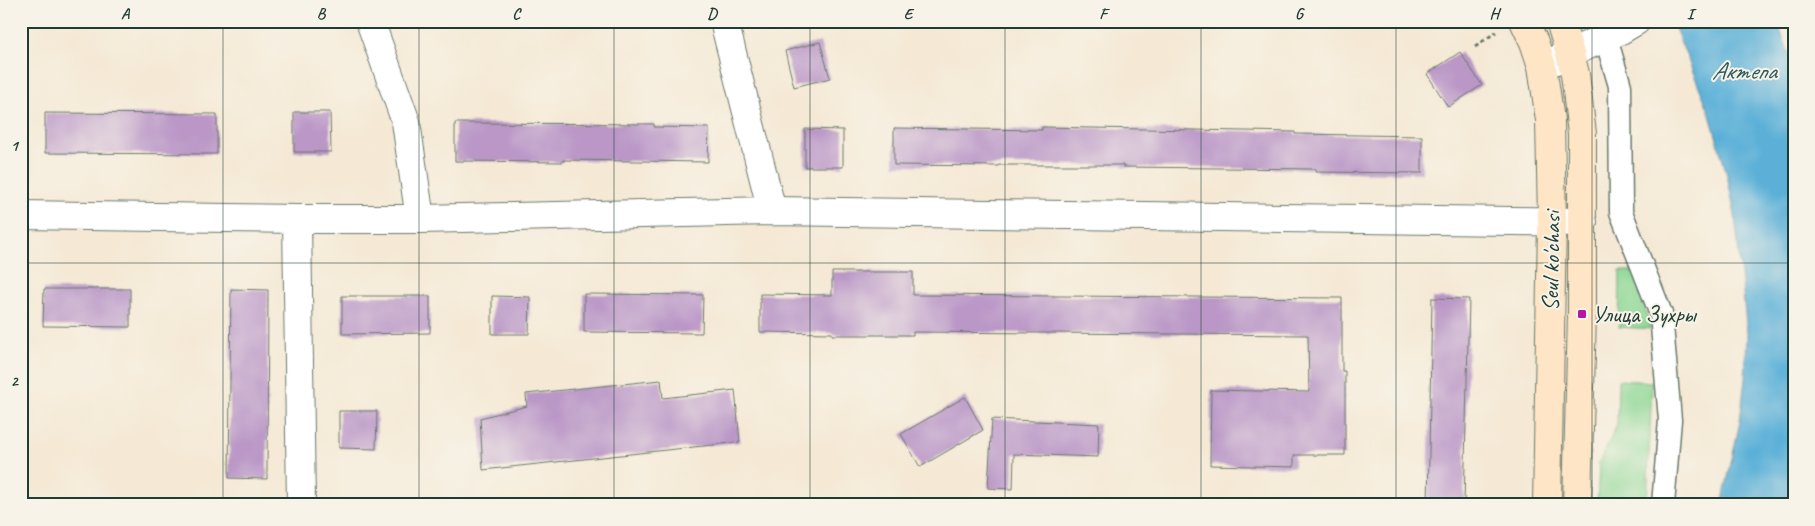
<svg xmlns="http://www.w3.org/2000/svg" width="1815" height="526" font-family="Caveat,sans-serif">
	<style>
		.green { fill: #8cd794; stroke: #568a64 }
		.water { fill: #5cb0d8; stroke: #3e7686 }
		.building { fill: #ba97c7 }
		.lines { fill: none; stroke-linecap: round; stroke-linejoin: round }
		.pedestrian-casing { stroke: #6a796c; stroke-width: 25 }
		.minor-casing { stroke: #6a796c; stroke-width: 30 }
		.secondary-casing { stroke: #6a796c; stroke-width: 30 }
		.path { stroke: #6a796c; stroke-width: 3; stroke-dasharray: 4 4; stroke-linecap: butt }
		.pedestrian { stroke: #fff; stroke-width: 22 }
		.minor { stroke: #fff; stroke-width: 28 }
		.secondary { stroke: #fde5c5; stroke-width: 28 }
		.grid { fill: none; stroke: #1f3d34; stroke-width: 1; stroke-opacity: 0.55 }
		.poi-dot { fill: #b5179e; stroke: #f7f3e8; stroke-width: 2 }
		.labels { text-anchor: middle; stroke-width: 4; stroke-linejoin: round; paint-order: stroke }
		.street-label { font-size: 24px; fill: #1f3d34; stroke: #f7f3e8 }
		.poi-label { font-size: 24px; fill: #1f3d34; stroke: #f7f3e8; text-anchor: start }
		.water-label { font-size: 25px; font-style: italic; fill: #2e5a5d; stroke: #f7f3e8 }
		.neatline { fill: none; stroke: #1f3d34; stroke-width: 2 }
		.grid-label { font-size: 16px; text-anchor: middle; font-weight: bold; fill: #1f3d34 }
	</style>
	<rect width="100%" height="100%" fill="#f7f3e8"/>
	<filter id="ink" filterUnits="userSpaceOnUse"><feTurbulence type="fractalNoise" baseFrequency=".02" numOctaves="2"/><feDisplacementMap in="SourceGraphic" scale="10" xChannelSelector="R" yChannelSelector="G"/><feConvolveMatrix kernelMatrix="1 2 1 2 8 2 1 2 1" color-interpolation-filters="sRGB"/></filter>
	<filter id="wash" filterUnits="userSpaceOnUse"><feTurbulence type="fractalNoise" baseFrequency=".0096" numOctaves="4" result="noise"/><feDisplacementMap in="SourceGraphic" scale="20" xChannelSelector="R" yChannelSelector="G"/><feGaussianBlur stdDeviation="1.12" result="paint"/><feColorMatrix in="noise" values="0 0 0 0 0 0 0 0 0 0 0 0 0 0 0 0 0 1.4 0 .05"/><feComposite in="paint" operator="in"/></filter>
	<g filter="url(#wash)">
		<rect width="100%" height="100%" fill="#f5e9d5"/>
		<g class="green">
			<polygon points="1620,271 1634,271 1651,329 1619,327"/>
			<polygon points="1618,380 1652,382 1647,505 1597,505 1599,463 1617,425"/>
		</g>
		<polygon class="water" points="1672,21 1777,21 1794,68 1794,505 1722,505 1740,421 1745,379 1747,334 1743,294 1735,215 1727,175 1709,111"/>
		<g id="blocks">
			<g class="building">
				<polygon points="820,42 830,78 794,87 785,51"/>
				<polygon points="1460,52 1482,85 1448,107 1427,74"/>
				<polygon points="294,112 330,112 331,152 294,152"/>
				<polygon points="45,113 217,114 217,154 45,153"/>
				<polygon points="455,123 654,124 654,127 709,128 708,162 563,160 563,162 455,161"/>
				<polygon points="1042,127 1295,132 1295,134 1422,136 1422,173 1316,172 1316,169 1123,167 1123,165 999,165 999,166 894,165 894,128 1042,130"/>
				<polygon points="805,129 843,130 843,167 805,167"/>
				<polygon points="832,272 913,272 913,295 1342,298 1342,371 1345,371 1345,455 1294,455 1294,467 1210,465 1211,390 1309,392 1308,335 913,332 913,335 832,335 832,333 760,332 760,294 832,295"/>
				<polygon points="44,289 130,289 130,327 43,326"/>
				<polygon points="231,289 268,290 267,479 229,478"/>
				<polygon points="584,294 703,295 702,333 584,332"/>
				<polygon points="342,296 430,296 430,333 342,334"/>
				<polygon points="492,296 530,297 529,334 492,334"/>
				<polygon points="1432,298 1469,299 1464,505 1428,505"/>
				<polygon points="661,380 663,398 735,390 740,442 483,470 480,418 527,406 526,394"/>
				<polygon points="965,397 983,430 920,467 901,434"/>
				<polygon points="339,411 377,411 376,449 339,448"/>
				<polygon points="992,419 1099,424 1098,457 1014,454 1013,489 988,488"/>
			</g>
		</g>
	</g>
	<g filter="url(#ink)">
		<use href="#blocks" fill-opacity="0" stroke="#6a796c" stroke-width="1"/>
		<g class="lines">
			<defs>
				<polyline id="pedestrian" points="1601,21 1620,86 1621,212 1661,314 1670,420 1663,505"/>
				<g id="minor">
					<polyline points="370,21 406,122 420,219"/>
					<polyline points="724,21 772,211"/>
					<polyline points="1542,66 1619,31 1636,21"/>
					<polyline points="21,215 297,219 420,219 772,211 1583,222"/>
					<polyline points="297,219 301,505"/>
				</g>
				<g id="secondary">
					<polyline points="1524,21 1534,42 1542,66 1550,120 1552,222 1547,505"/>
					<polyline points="1560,21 1570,54 1575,74 1582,134 1582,314 1577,505"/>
				</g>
			</defs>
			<use href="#pedestrian" class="pedestrian-casing"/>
			<use href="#minor" class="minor-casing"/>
			<use href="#secondary" class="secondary-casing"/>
			<polyline class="path" points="1475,47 1496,32"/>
			<use href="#pedestrian" class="pedestrian"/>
			<use href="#minor" class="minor"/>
			<use href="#secondary" class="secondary"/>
		</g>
	</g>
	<path class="grid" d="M223 21V505M419 21V505M614 21V505M810 21V505M1005 21V505M1201 21V505M1396 21V505M1592 21V505M21 263H1794"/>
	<rect class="poi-dot" x="1577" y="309" width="10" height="10" rx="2.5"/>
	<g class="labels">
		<g class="street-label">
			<text transform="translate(1551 261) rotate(-89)" y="8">Seul ko'chasi</text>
		</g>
		<g class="poi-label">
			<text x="1592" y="322">Улица Зухры</text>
		</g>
		<g class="water-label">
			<text x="1744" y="79">Актепа</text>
		</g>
	</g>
	<rect width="1815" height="526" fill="none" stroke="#f7f3e8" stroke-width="55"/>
	<rect x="28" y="28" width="1760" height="470" class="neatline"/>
	<g class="grid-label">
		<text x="125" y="19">A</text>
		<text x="321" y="19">B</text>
		<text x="516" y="19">C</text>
		<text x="712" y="19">D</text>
		<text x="908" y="19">E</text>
		<text x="1103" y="19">F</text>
		<text x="1299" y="19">G</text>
		<text x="1494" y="19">H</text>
		<text x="1690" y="19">I</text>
		<text x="14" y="151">1</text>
		<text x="14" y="386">2</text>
	</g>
</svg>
